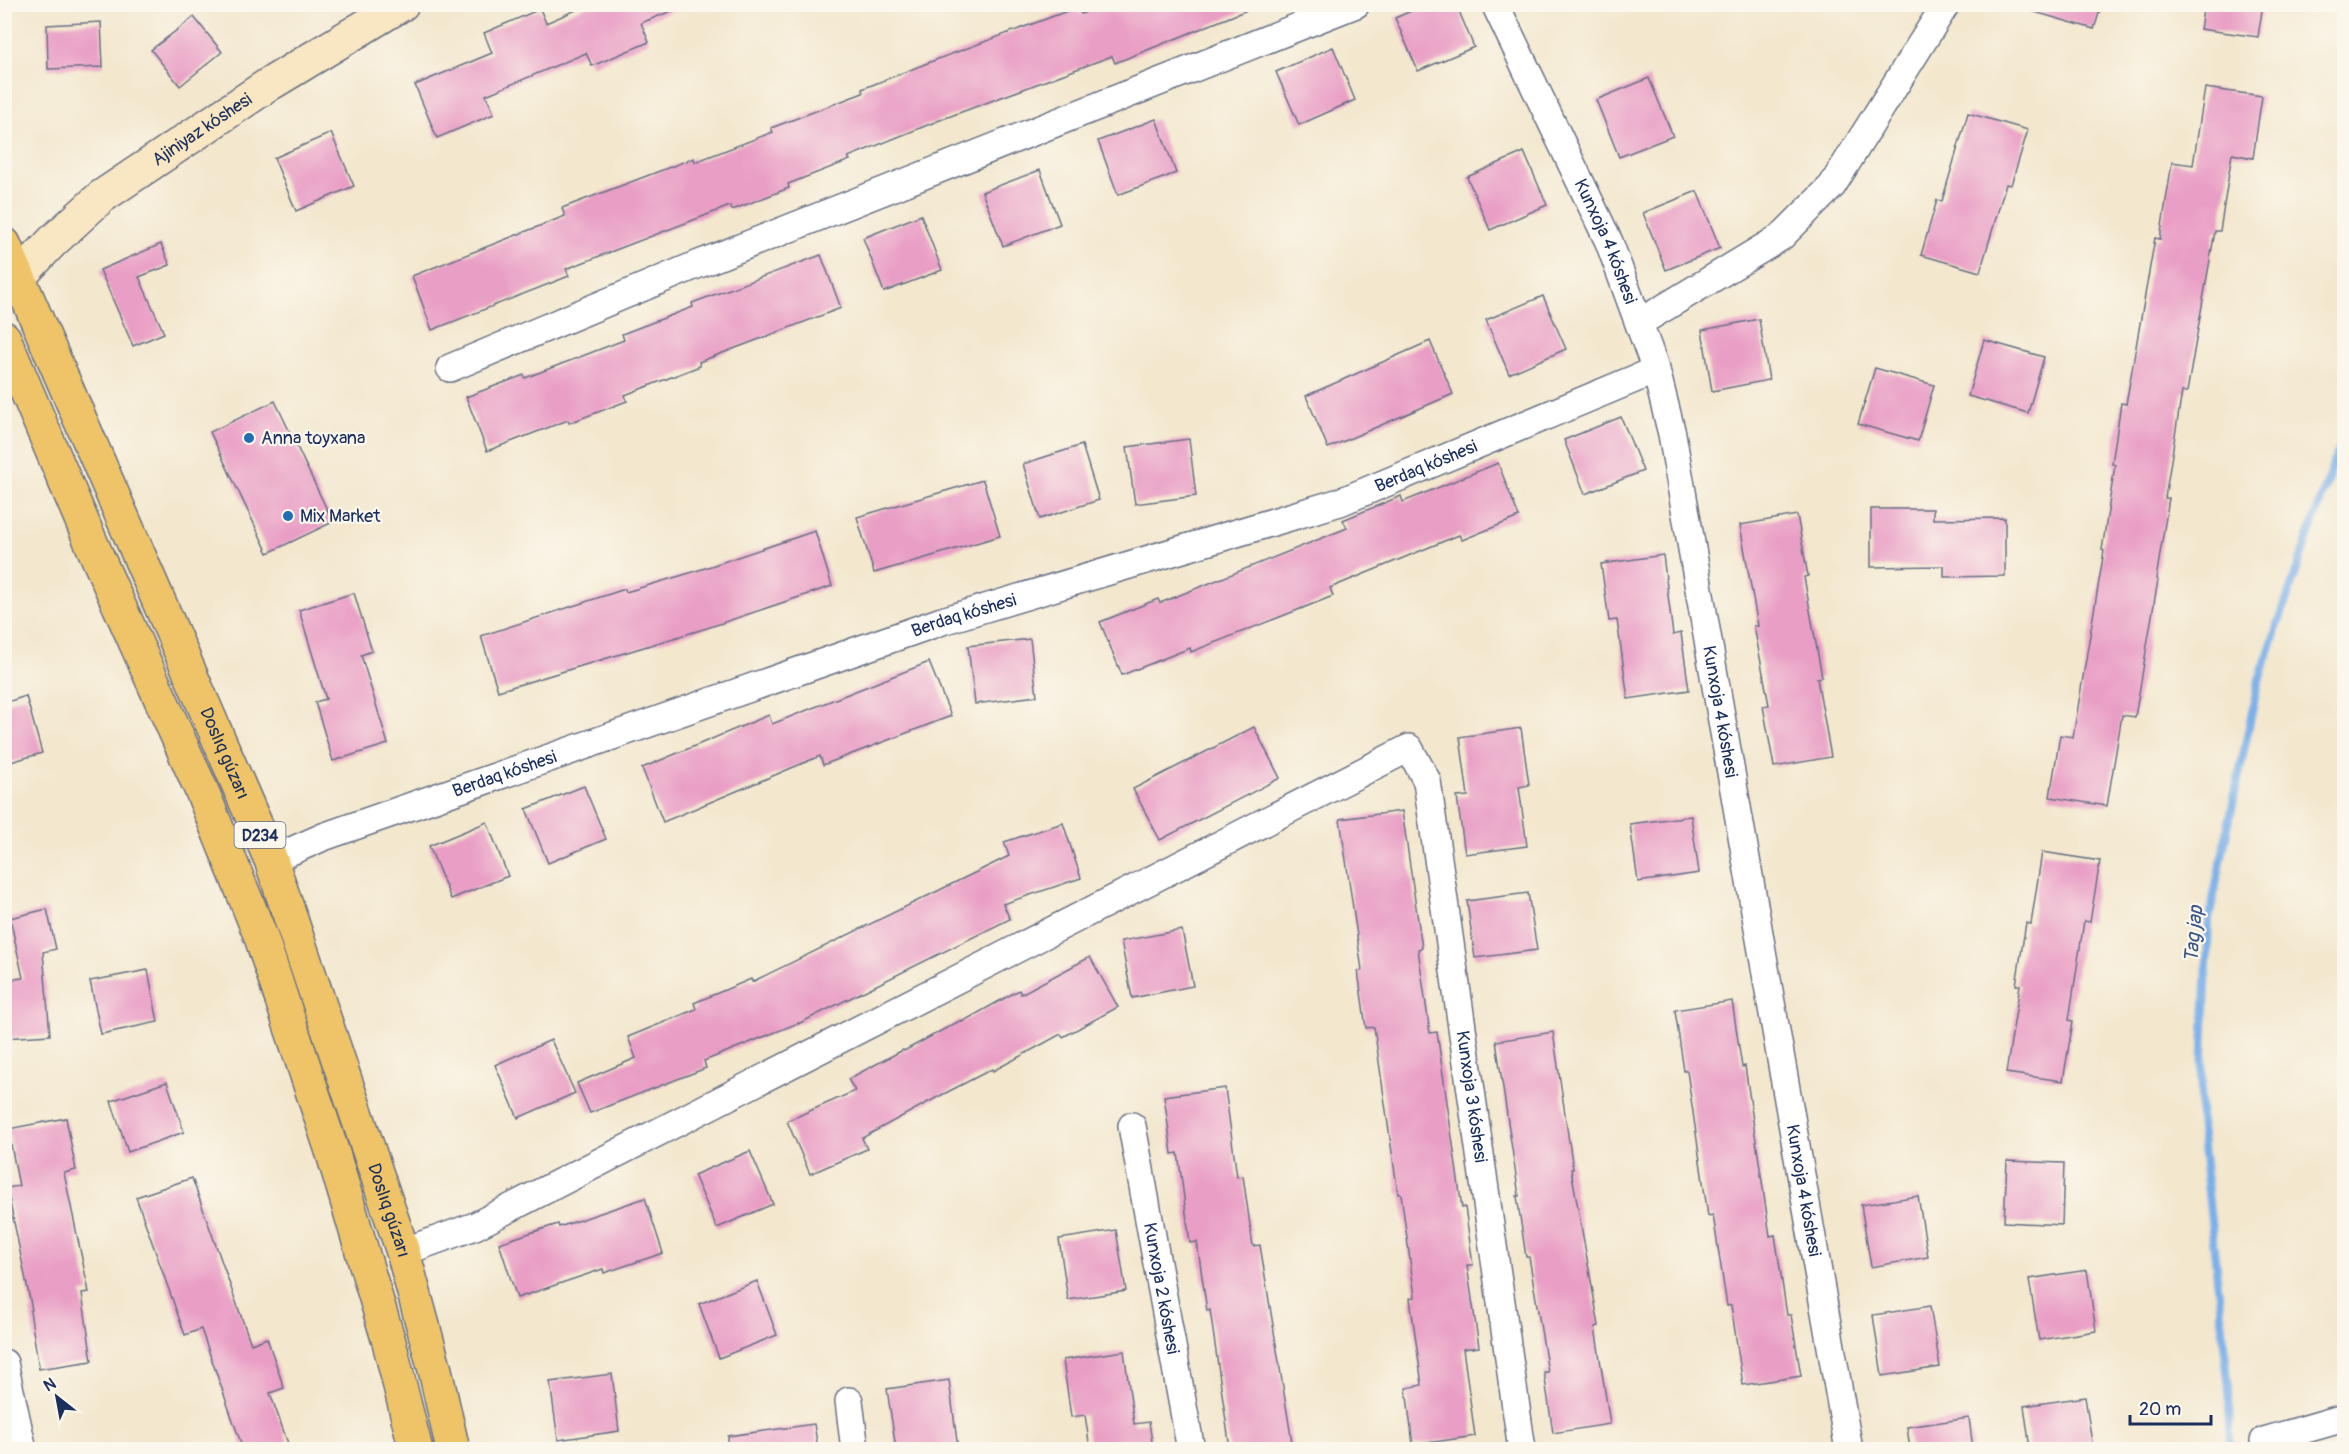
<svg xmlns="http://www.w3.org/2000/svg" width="2349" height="1454" font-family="Pangolin,sans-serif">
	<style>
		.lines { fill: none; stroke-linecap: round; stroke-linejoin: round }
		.stream { stroke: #7cb0e9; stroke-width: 8 }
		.building { fill: #e99ec5 }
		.street-casing { stroke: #676f85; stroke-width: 30 }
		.secondary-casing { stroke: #676f85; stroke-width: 36 }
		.primary-casing { stroke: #676f85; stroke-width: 36 }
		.street { stroke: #fff; stroke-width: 27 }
		.secondary { stroke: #f9e7c3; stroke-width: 33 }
		.primary { stroke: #efc469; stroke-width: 33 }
		.poi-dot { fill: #1f6fb2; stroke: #fbf7ec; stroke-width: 2 }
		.labels { text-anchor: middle; stroke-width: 4.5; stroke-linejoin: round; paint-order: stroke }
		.shield { fill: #fbf7ec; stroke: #5e6b89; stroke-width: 1.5 }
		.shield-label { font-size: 16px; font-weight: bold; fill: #1b2f5e }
		.street-label { font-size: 18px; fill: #1b2f5e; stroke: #fbf7ec }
		.poi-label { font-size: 18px; fill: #1b2f5e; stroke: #fbf7ec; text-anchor: start }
		.water-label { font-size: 20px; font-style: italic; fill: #385688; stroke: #fbf7ec }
	</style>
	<rect width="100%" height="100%" fill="#fbf7ec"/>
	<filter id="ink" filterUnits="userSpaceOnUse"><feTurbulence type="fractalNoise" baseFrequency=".0167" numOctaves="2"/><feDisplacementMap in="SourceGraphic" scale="12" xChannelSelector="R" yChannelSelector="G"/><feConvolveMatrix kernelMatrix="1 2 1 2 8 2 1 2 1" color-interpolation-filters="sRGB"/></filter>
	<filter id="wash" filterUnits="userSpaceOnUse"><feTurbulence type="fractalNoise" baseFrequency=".008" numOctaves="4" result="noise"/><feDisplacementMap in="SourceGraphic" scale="24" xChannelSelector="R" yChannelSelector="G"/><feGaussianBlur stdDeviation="1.35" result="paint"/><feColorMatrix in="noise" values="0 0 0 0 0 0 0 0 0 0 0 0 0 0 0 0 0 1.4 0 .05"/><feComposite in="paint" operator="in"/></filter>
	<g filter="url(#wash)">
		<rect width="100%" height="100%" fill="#f3e7cd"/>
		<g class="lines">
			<polyline class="stream" points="2230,1450 2229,1389 2200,1118 2209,919 2258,683 2336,456 2344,439"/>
		</g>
		<g id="blocks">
			<g class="building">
				<polygon points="590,4 683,4 684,6 641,23 649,42 592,66 586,53 486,95 494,114 437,138 415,85 492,53 484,33 540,9 546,23"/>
				<polygon points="1106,4 1256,4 1257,6 1115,63 1112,56 940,120 848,157 850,160 788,184 789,188 732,210 730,206 566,269 569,276 432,330 412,276 565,216 562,208 694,158 695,162 773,132 771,128 863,93 862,89 930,62 1078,7 1081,14"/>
				<polygon points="1427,4 1456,4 1474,47 1418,71 1395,18"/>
				<polygon points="2031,4 2102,4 2094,29 2031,11"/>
				<polygon points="2204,4 2263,4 2258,37 2200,29"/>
				<polygon points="194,17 222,52 180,86 151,50"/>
				<polygon points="101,22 103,67 48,69 47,25"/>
				<polygon points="1333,47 1355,100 1299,125 1276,72"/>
				<polygon points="1649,78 1673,136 1619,157 1596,100"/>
				<polygon points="2205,88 2262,96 2253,158 2232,154 2220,231 2215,231 2187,392 2182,392 2165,498 2169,498 2156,579 2158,580 2135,717 2122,715 2107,806 2050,797 2060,735 2073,737 2104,551 2102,550 2115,465 2112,464 2121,403 2126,404 2155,238 2160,239 2172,162 2193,165"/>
				<polygon points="1968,113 2028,130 2011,185 2006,184 1980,272 1921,255 1937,200 1942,201"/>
				<polygon points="1156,119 1176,173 1118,195 1098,141"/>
				<polygon points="331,133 354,186 296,211 274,158"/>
				<polygon points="1524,152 1547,205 1490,230 1467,177"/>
				<polygon points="1040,170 1060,224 1003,246 982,192"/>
				<polygon points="1697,191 1720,248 1666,270 1643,213"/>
				<polygon points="921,215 942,270 884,292 863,238"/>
				<polygon points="161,244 170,265 139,277 164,333 133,346 100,270"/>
				<polygon points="821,255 841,308 699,362 700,366 625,395 627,401 569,423 568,420 487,451 466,397 524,375 525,378 624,340 622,334 693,307 692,303"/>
				<polygon points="1543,296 1566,349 1509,374 1486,320"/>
				<polygon points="1759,319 1769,380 1712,391 1702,330"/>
				<polygon points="1984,340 2044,357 2028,413 1968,396"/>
				<polygon points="1430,341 1453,394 1328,448 1306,396"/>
				<polygon points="1875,368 1934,385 1918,441 1858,424"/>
				<polygon points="275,401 333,522 268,553 210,432"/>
				<polygon points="1621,417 1643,471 1585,494 1564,440"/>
				<polygon points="1189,439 1196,496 1135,504 1127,447"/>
				<polygon points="1082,445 1099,500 1040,519 1023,464"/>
				<polygon points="1498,463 1519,517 1462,540 1459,535 1330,588 1333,596 1191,652 1190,648 1122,675 1100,622 1158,599 1160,603 1347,528 1343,520 1401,496 1403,502"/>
				<polygon points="983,480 1000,536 874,573 857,517"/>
				<polygon points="1871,509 1933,509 1933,519 2005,518 2005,576 1944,577 1944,566 1871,567"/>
				<polygon points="1797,515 1808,576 1804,577 1822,677 1817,678 1831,757 1774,767 1763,706 1769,705 1754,626 1758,626 1740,525"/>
				<polygon points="815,531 832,586 707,628 498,691 481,636 625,589 626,592 693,572"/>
				<polygon points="1663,555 1673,635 1681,633 1689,690 1628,699 1617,620 1609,621 1601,564"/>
				<polygon points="354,593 372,651 361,655 388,744 333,761 315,702 326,699 299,610"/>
				<polygon points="1030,639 1037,696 975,704 968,646"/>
				<polygon points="929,662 951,716 823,765 820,756 663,822 642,768 769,715 772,724"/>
				<polygon points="26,696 42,753 4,764 4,703"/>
				<polygon points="1254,727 1280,778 1160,840 1133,789"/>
				<polygon points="1521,728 1529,785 1519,787 1527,846 1465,854 1457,797 1468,796 1460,737"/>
				<polygon points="584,786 606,839 548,863 526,809"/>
				<polygon points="1402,811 1422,948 1418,949 1430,1033 1437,1032 1462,1208 1465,1207 1473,1265 1467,1265 1479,1347 1463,1349 1475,1436 1413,1445 1406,1388 1422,1385 1410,1298 1415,1297 1401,1194 1398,1194 1374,1027 1366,1028 1358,971 1362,970 1340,819"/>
				<polygon points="1691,816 1699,873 1638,882 1630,824"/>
				<polygon points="487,822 508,876 451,899 429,846"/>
				<polygon points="1063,823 1081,878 1003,904 1010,919 798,1024 798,1023 704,1061 706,1068 590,1113 577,1083 636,1058 628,1037 696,1009 694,1003 751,979 752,982 1009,856 1004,842"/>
				<polygon points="2042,852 2100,861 2090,922 2084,921 2069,1020 2073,1021 2063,1081 2006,1073 2020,985 2016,985 2026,923 2031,924"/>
				<polygon points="1528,893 1537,950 1475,958 1467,901"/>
				<polygon points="47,909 56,949 43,952 50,1035 4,1038 4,980 23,978 10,918"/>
				<polygon points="1182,930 1193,986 1132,998 1121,941"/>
				<polygon points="1090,957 1118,1007 1063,1037 1061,1034 993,1071 992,1069 934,1099 862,1138 867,1149 810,1174 787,1121 855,1091 848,1079 903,1050 904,1051 961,1020 962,1022 1019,990 1021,994"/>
				<polygon points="148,970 158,1022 101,1034 90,981"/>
				<polygon points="1732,1001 1742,1067 1745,1066 1770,1236 1775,1235 1787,1315 1791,1315 1801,1376 1743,1385 1731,1305 1727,1306 1713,1215 1708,1216 1687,1071 1684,1071 1675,1010"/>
				<polygon points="1553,1032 1573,1169 1571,1169 1599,1326 1595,1327 1610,1424 1553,1433 1544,1372 1548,1372 1529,1257 1526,1257 1517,1196 1519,1196 1496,1041"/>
				<polygon points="551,1040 575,1093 518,1118 495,1065"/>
				<polygon points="167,1082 184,1132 128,1152 111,1101"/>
				<polygon points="1225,1088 1237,1177 1243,1176 1253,1246 1260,1245 1293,1449 1230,1449 1210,1310 1207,1311 1197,1242 1190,1243 1178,1153 1172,1154 1164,1096"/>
				<polygon points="66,1118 76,1170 64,1173 89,1292 82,1293 92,1361 39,1369 30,1311 32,1310 7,1188 19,1186 8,1129"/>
				<polygon points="750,1151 773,1204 717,1228 694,1175"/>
				<polygon points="2007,1161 2064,1163 2062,1225 2004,1222"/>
				<polygon points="192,1178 251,1344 267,1338 284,1388 270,1393 290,1449 243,1449 201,1329 185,1335 136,1197"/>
				<polygon points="1918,1196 1928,1257 1871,1267 1861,1205"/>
				<polygon points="645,1198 663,1253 604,1273 603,1269 517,1298 499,1243 558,1224 559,1227"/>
				<polygon points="1116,1230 1126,1291 1068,1300 1059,1239"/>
				<polygon points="2087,1270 2096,1331 2039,1340 2029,1279"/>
				<polygon points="757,1281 777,1335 719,1358 699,1304"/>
				<polygon points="1930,1306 1940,1367 1882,1376 1873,1315"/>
				<polygon points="1124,1351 1134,1424 1149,1422 1153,1449 1090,1449 1085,1415 1071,1417 1063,1360"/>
				<polygon points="612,1374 619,1431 558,1440 550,1382"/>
				<polygon points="949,1380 958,1449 896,1449 887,1389"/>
				<polygon points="2085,1397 2093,1449 2030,1449 2024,1406"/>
				<polygon points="1969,1418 1973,1449 1910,1449 1907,1427"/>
				<polygon points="814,1424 818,1449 728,1449 728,1436"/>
			</g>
		</g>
	</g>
	<g filter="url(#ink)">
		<use href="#blocks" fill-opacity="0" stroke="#676f85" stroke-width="1.5"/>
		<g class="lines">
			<defs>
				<g id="street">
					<path id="s1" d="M1495 4 1609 242 1656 370 1672 434 1849 1450"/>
					<polyline points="1639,323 1781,237 1832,186 1946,4"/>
					<polyline points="450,368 689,268 1356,4"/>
					<path id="s2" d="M271 860 323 837 942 621 1340 502 1656 370"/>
					<path id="s3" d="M1132 1126 1191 1450"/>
					<path id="s4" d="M403 1252 475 1226 1409 748 1427 781 1522 1450"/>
					<polyline points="4,1363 23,1450"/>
					<polyline points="849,1401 855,1450"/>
					<polyline points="2264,1441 2344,1418"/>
				</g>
				<g id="secondary">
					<path id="s5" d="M4 293 52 242 101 197 268 85 402 4"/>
				</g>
				<g id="primary">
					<path id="s6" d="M4 244 271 860 403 1252 435 1370 453 1450"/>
					<polyline points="4,338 93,547 204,796 261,937 334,1157 389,1342 416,1450"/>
				</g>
			</defs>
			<use href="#street" class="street-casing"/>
			<use href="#secondary" class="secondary-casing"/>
			<use href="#primary" class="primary-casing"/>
			<use href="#street" class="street"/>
			<use href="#secondary" class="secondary"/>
			<use href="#primary" class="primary"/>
		</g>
	</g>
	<g class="poi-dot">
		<circle cx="249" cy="438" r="6"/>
		<circle cx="288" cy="516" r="6"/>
	</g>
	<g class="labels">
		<rect class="shield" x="234.5" y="822" width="51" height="26" rx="4.5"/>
		<g class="shield-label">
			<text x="260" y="841">D234</text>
		</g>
		<g class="street-label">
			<text dy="6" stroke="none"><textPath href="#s5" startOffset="258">Ajiniyaz kóshesi</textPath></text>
			<text dy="6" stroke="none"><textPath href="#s1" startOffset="262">Kunxoja 4 kóshesi</textPath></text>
			<text dy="6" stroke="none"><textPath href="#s2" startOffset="1221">Berdaq kóshesi</textPath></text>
			<text dy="6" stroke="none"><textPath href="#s2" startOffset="735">Berdaq kóshesi</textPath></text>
			<text dy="6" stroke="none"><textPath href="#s1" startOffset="748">Kunxoja 4 kóshesi</textPath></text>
			<text dy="6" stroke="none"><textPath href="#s6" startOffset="555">Doslıq gúzarı</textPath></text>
			<text dy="6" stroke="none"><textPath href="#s2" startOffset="249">Berdaq kóshesi</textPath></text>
			<text dy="6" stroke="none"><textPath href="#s4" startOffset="1482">Kunxoja 3 kóshesi</textPath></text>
			<text dy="6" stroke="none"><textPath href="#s1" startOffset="1234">Kunxoja 4 kóshesi</textPath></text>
			<text dy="6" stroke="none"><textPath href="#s6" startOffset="1041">Doslıq gúzarı</textPath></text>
			<text dy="6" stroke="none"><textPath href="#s3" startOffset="165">Kunxoja 2 kóshesi</textPath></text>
		</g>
		<g class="poi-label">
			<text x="261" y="444">Anna toyxana</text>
			<text x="300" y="522">Mix Market</text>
		</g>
		<g class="water-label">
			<text transform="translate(2193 934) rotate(-85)" y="7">Tag jap</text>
		</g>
	</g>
	<rect width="2349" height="1454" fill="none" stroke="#fbf7ec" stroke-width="24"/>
	<g transform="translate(57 1397) rotate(329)" stroke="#fbf7ec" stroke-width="4.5" paint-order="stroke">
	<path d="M0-4.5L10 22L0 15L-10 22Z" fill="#1b2f5e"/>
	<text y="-9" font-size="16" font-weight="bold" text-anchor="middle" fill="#1b2f5e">N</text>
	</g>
	<path d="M2130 1415v9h81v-9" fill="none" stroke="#1b2f5e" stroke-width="3"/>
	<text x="2139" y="1415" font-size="18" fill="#1b2f5e" stroke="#fbf7ec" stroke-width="4.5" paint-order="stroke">20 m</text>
</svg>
